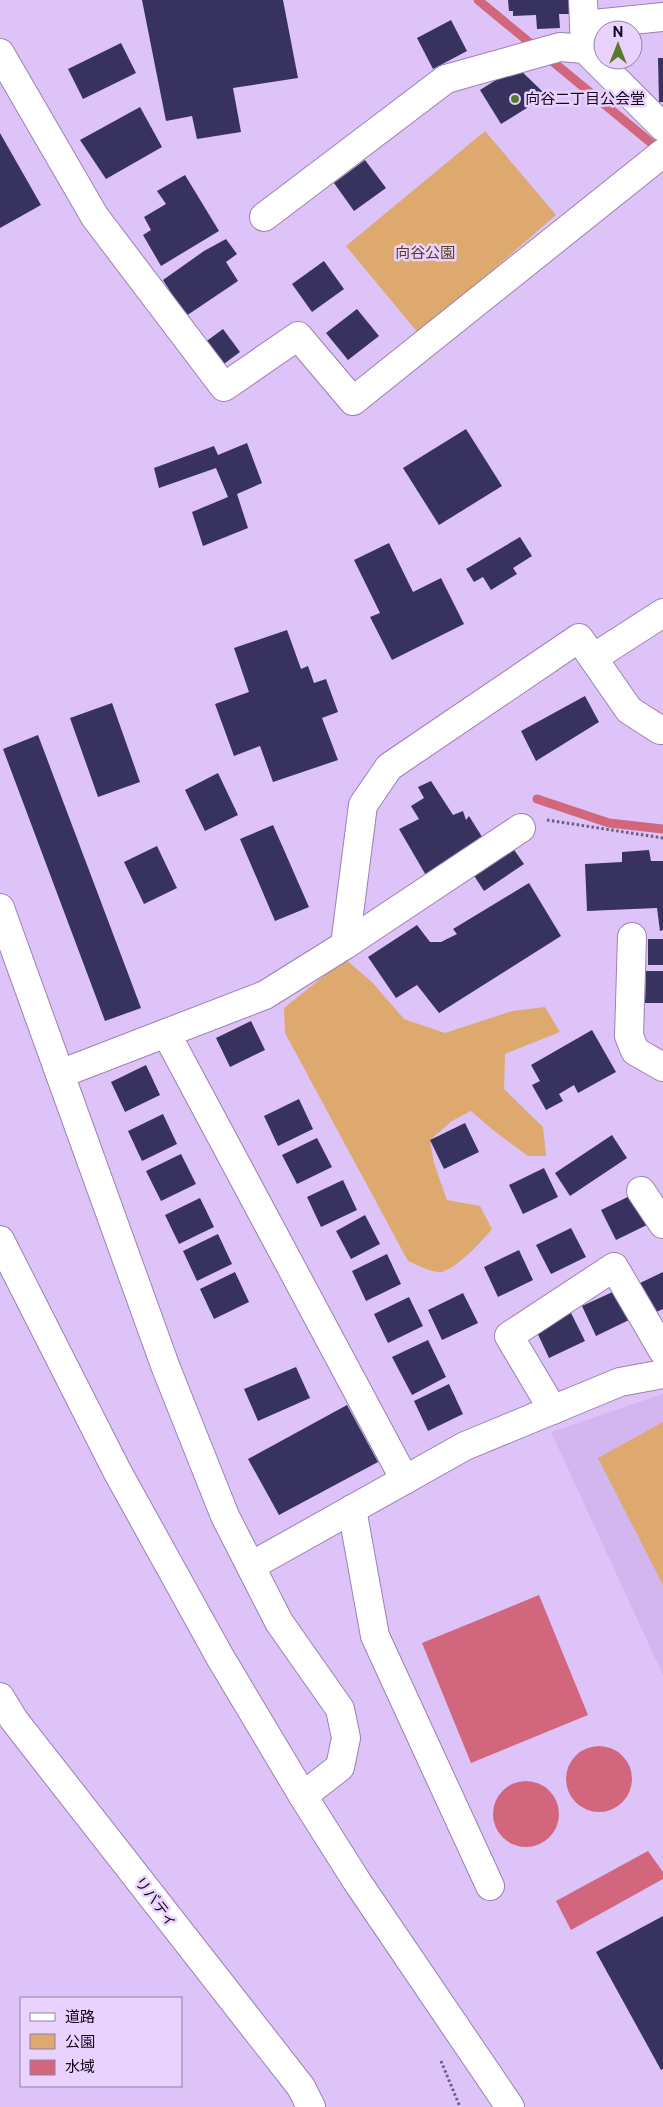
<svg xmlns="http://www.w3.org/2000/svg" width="663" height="2107" font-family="'Public Sans','Noto Sans JP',sans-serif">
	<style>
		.built { fill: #d3b5f0 }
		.green { fill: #dea96e }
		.water { fill: #d1667d }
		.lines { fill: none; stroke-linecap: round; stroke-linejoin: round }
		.stream { stroke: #d1667d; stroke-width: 9 }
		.building { fill: #38325f }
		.minor-casing { stroke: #9b81b3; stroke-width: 30 }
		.path { stroke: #6e5d7f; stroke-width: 3; stroke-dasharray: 2.5 2.5; stroke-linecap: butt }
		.minor { stroke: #fff; stroke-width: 28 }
		.poi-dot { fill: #5b792e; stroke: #e9d3fe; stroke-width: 2 }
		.labels { text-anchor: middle; stroke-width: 5; stroke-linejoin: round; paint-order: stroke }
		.poi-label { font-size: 15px; fill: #110719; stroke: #e9d3fe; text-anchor: start }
		.park-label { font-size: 15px; fill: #5c3d18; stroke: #e9d3fe }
		.street-label { font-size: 15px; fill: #110719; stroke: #e9d3fe }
	</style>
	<rect width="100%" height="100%" fill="#dec3f8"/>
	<polygon class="built" points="663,1394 663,1675 551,1432"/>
	<g class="green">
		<polygon points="485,131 556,215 419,334 346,246"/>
		<path d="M345 959 372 982 404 1019 445 1033 512 1011 545 1007 560 1032 505 1054 504 1089 543 1127 546 1156H528L493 1130 471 1111 452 1121 430 1140 434 1163 447 1200 480 1206 492 1229C483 1240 452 1274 438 1272 428 1271 418 1265 408 1261L285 1033 284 1008Z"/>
		<polygon points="663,1422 663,1585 598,1458"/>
	</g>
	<g class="water">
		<polygon points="539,1595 588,1715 471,1763 422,1643"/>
		<circle cx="599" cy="1779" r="33"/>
		<circle cx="526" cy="1814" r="33"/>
		<polygon points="648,1851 663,1872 663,1879 571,1930 556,1901"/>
	</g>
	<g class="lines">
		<g class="stream">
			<polyline points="478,0 661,151"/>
			<polyline points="537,799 609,823 663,829"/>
		</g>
	</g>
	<g class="building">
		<polygon points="142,0 283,0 298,78 233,88 241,132 197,139 192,116 166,121"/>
		<polygon points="508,0 571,0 571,14 559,14 560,28 537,29 536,15 513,16 513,11 509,11"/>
		<polygon points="451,20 467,51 433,69 417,38"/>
		<polygon points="121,43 136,73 83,99 68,69"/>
		<polygon points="658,58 663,58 663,102 659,102"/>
		<polygon points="517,67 543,92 538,101 501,124 480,90"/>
		<polygon points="140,107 162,147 106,179 80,140"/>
		<polygon points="0,133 41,205 0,228"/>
		<polygon points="365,160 386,188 354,211 334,183"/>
		<polygon points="185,175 219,231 161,266 143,235 151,230 144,217 166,204 157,191"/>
		<polygon points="226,239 237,254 226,262 238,281 186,316 163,280 204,251"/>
		<polygon points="324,261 344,289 312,312 292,284"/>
		<polygon points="357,309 379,336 348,360 326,333"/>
		<polygon points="223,329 240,352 221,366 204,343"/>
		<polygon points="466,429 502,486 439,525 403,468"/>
		<polygon points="247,443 262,483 237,494 248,528 203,546 192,512 228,497 216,468 159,488 154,468 214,446 218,455"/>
		<polygon points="520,537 532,556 513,568 517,574 491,590 483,577 474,582 466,569"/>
		<polygon points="389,543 413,592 441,578 464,624 392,660 370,617 380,613 354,560"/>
		<polygon points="287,630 301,669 308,666 314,683 326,679 338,712 322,718 338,760 273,782 260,746 234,756 215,704 249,692 234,648"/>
		<polygon points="585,696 599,722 536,761 521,731"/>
		<polygon points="112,703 140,782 98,797 70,718"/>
		<polygon points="38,735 141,1008 105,1021 3,749"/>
		<polygon points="218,773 238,815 205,831 185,790"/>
		<polygon points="431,781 453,815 463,811 466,820 469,816 484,840 427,877 399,829 419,819 411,806 424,798 418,787"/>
		<polygon points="273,825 309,907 275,921 240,839"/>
		<polygon points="510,844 524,864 484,891 471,871"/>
		<polygon points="157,846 177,888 144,904 124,862"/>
		<polygon points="649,850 651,861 663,861 663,930 660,931 657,908 587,911 585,864 622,862 622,852"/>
		<polygon points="529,883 561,936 439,1013 417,985 396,998 368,957 417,925 430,942 441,942 457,934 453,929"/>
		<rect x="648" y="939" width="15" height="26"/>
		<polygon points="646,971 663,971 663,1003 645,1003"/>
		<polygon points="251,1021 265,1050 230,1067 216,1038"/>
		<polygon points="592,1030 616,1072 578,1093 574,1085 559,1094 563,1101 546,1110 532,1085 540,1081 531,1065"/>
		<polygon points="146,1065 160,1095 125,1112 111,1082"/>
		<polygon points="299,1099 313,1129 278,1146 264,1116"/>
		<polygon points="163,1114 177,1144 142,1161 128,1131"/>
		<polygon points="465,1123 479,1152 444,1169 430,1140"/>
		<polygon points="612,1135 627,1158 570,1196 555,1173"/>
		<polygon points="317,1138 332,1167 297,1184 282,1155"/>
		<polygon points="181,1154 196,1184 161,1201 146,1171"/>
		<polygon points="544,1168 558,1197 523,1214 509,1185"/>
		<polygon points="343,1180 357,1210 321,1227 307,1197"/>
		<polygon points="636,1193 651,1223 616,1240 601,1210"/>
		<polygon points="200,1198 214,1227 179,1244 165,1215"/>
		<polygon points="365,1215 380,1244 351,1259 336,1231"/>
		<polygon points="571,1228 586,1257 551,1274 536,1245"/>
		<polygon points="218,1234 232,1264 197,1281 183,1251"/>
		<polygon points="519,1250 533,1280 498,1297 484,1267"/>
		<polygon points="387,1254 401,1284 366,1301 352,1271"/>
		<polygon points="235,1272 249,1302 214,1319 200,1289"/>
		<polygon points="663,1272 663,1309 654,1313 640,1283"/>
		<polygon points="617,1290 631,1319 596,1336 582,1306"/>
		<polygon points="463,1293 478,1323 442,1340 428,1310"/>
		<polygon points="409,1297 423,1326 388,1343 374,1314"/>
		<polygon points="570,1311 585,1341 549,1358 535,1328"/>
		<polygon points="428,1340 446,1377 412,1395 392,1357"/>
		<polygon points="296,1367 310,1398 258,1421 244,1389"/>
		<polygon points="449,1384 463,1414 428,1431 414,1401"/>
		<polygon points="347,1405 378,1462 279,1515 248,1459"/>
		<polygon points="663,1916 663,2069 661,2070 596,1952"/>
	</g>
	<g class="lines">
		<defs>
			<g id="minor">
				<polyline points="583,0 585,49 663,127"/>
				<polyline points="584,25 663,17"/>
				<polyline points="0,53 95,217 224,387 298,336 353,401 663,153"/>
				<polyline points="264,217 446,79 560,47 585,49"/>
				<polyline points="593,658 663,613"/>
				<polyline points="0,908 166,1368 225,1516 279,1622 340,1709 346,1738 340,1767 303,1796"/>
				<polyline points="632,937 629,1036 635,1051 663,1067"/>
				<polyline points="345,945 363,805 389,767 579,638 629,710 660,730 663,730"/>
				<polyline points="166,1033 405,1480"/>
				<polyline points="60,1074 265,995 345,945 521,828"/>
				<polyline points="641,1191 663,1224"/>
				<polyline points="0,1240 117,1471 220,1657 303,1796 356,1880 510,2107"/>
				<polyline points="553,1410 509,1336 614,1267 663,1351"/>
				<polyline points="352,1509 375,1636 490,1886"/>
				<polyline points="251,1566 465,1446 620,1382 663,1374"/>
				<polyline points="0,1697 14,1720 301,2087 311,2107"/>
			</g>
		</defs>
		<use href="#minor" class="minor-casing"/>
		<g class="path">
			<polyline points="547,820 663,838"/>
			<polyline points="441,2061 460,2107"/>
		</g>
		<use href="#minor" class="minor"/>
	</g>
	<circle class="poi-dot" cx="515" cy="99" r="5"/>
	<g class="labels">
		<g class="poi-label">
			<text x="525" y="104">向谷二丁目公会堂</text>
		</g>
		<g class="park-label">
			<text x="425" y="258">向谷公園</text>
		</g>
		<g class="street-label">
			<text transform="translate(156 1902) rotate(52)" y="5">リバティ</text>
		</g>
	</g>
	<rect x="20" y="1997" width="162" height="90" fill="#e9d3fe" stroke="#9381a2"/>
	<rect x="30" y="2013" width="25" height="8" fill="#ffffff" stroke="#9381a2"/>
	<text x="65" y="2022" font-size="15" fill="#110719">道路</text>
	<rect x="30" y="2034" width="25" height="15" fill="#dea96e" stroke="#9381a2"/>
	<text x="65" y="2047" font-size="15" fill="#110719">公園</text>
	<rect x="30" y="2060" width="25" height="15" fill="#d1667d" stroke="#9381a2"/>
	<text x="65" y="2072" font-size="15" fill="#110719">水域</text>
	<g transform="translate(618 45)"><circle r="24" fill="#e9d3fe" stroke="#9381a2"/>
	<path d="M0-4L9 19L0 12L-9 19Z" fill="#5b792e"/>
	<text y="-8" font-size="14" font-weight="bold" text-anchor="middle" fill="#110719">N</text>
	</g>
</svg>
